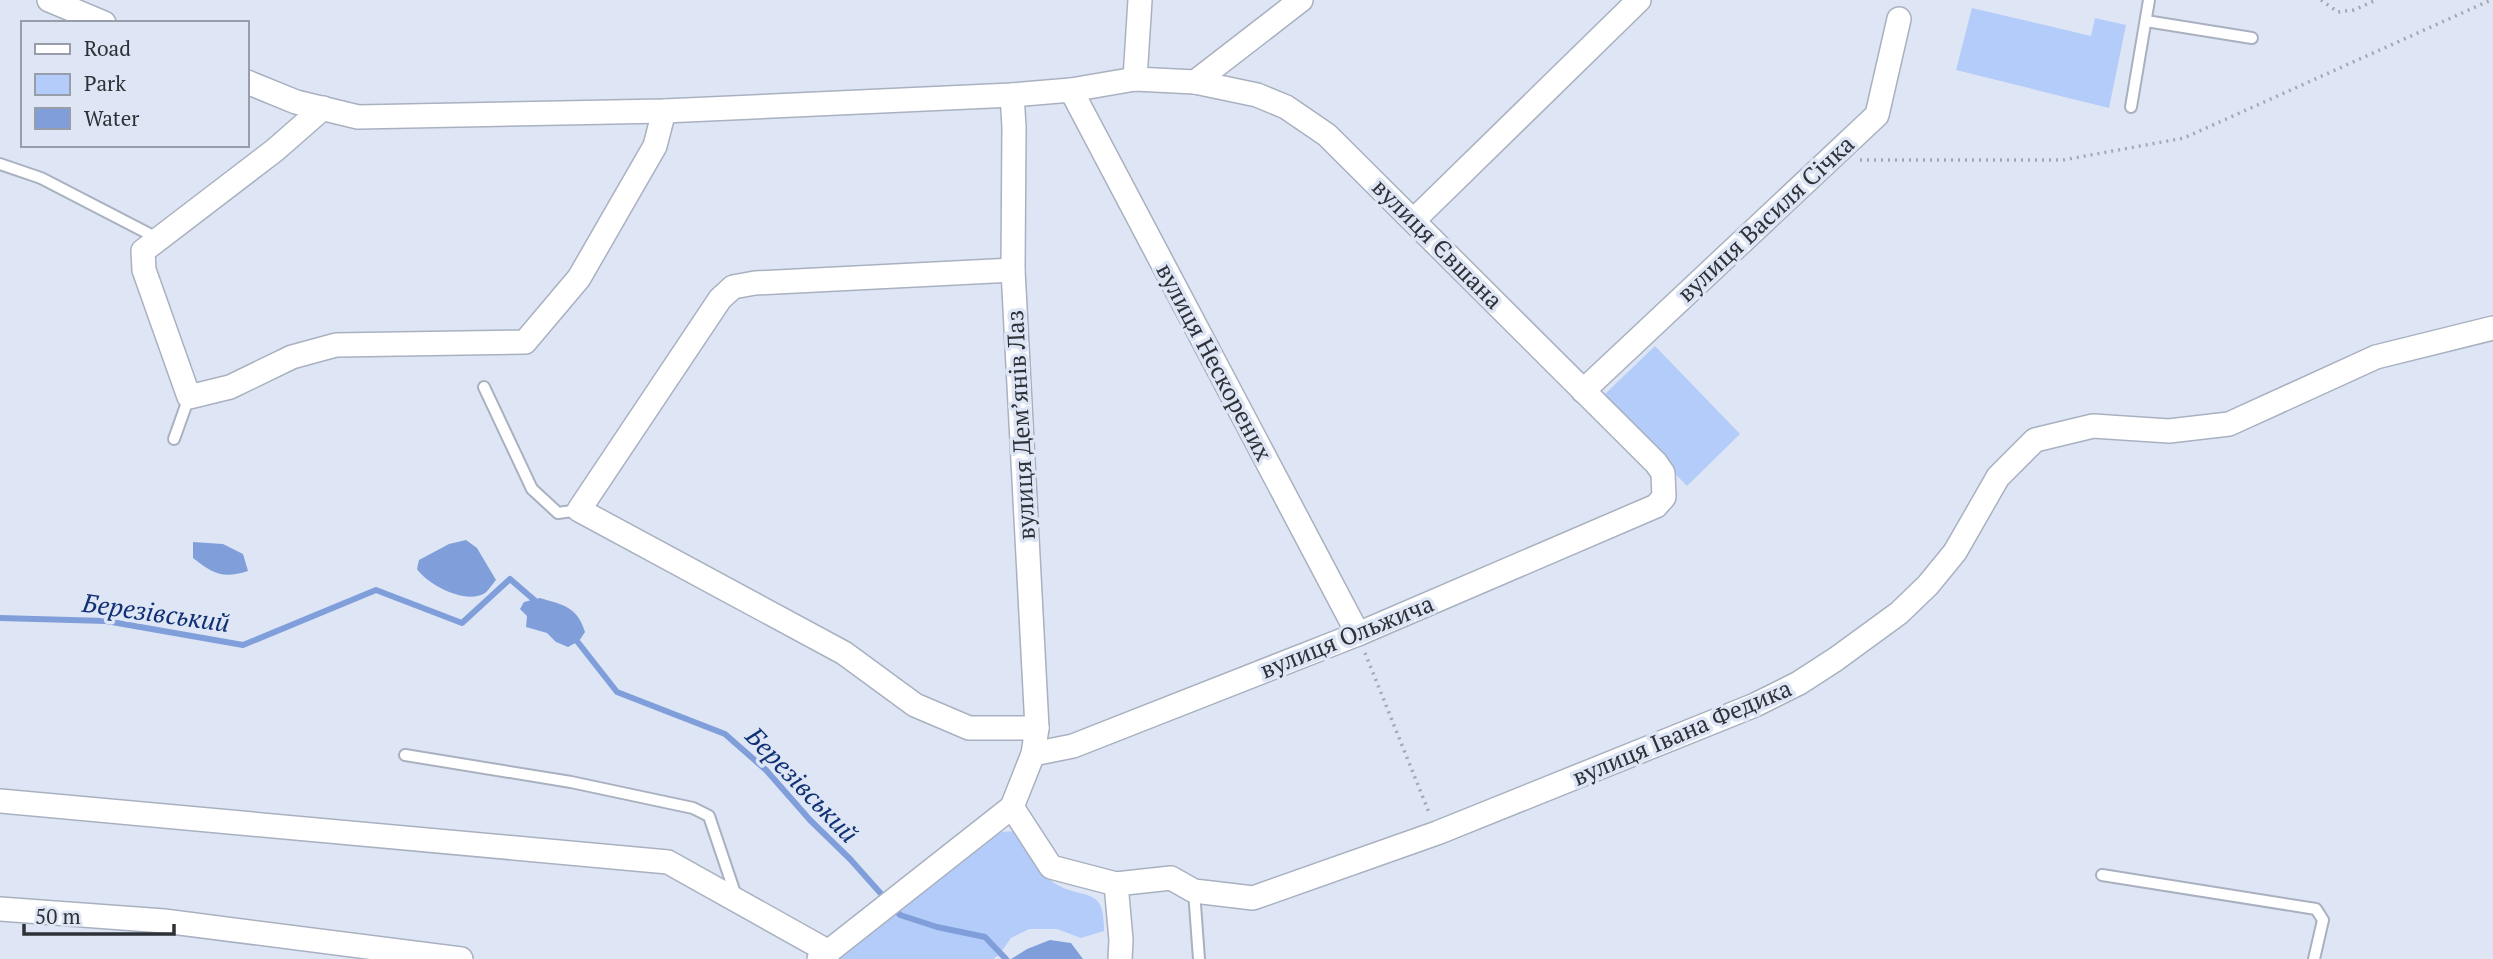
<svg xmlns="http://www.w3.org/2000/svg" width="2493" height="959" font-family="'PT Serif',serif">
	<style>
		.green { fill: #b4ccf9 }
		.water { fill: #809fda }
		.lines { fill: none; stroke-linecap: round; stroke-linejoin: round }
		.stream { stroke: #809fda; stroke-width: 6 }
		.service-casing { stroke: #a9b1c0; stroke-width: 14 }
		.minor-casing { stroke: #a9b1c0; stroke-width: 26 }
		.path { stroke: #a2a8b4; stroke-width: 3.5; stroke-dasharray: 2 5; stroke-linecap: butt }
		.service { stroke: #fff; stroke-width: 10 }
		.minor { stroke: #fff; stroke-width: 23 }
		.labels { text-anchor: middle; stroke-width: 7; stroke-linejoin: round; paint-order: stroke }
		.street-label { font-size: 24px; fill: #2e3137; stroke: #dee6f5 }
		.water-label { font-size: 26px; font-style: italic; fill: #113175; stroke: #dee6f5 }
	</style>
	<rect width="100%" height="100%" fill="#dee6f5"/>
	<g class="green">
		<polygon points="1972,8 2091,36 2095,18 2126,25 2109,108 1956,70"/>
		<polygon points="1655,346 1740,434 1687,486 1601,398"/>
		<path d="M1018 831C1026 845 1043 877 1056 884 1085 901 1105 885 1104 931L1081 938 1057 929H1029L1011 938 999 955 993 959H829L998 832Z"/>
	</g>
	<g class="water">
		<path d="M466 540 477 548 496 580C493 583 489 590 485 593 466 605 428 585 417 569L419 560 449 544Z"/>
		<path d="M193 542 223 544 243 554 248 571C223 579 213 574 193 558Z"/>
		<path d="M540 598C563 605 577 606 585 632L579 641 568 647 556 642 547 633 526 627 527 616 520 609 524 602Z"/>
		<polygon points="1050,940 1071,943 1083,959 1011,959 1027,949"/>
	</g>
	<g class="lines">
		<g class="stream">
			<polyline points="0,618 106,621 243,645 376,590 462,623 510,579 540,605"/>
			<polyline points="573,636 617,692 725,734 766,770 810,820 850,859 900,915 937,927 985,937 1006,959"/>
		</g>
		<defs>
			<g id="service">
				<polyline points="2146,21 2252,38"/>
				<polyline points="2131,107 2149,0"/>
				<polyline points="0,164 41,178 159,239"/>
				<polyline points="484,387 532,489 558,513 579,510"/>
				<polyline points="174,439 189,397"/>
				<polyline points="405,755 571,782 693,808 709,816 736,896"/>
				<polyline points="2102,875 2316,909 2323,920 2314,959"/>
				<polyline points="1194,891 1199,959"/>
			</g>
			<g id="minor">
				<polyline points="49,0 104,23"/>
				<polyline points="1135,79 1140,0"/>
				<polyline points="247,82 296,102 358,117 664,111 1012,95 1071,90 1135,79 1195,82 1257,95 1286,107 1327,135 1656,463 1663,473 1664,497 1656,506 1358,634 1073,746 1033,754"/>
				<polyline points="1195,82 1301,0"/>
				<polyline points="1071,90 1358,634"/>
				<polyline points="323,108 275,150 143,251 144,270 189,397 230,387 292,357 336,345 525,342 579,278 655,146 664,111"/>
				<polyline points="1414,220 1639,0"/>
				<polyline points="1013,270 755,283 733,287 720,299 579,510 844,653 915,705 969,728 1037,728"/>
				<polyline points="1583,391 1877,115 1899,19"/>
				<polyline points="0,801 668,862 829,952"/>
				<polyline points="1012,807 1051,867 1116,884 1171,878 1194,891 1253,898 1437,833 1755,705 1799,683 1836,659 1899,613 1928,585 1955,552 1998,477 2035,440 2093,426 2169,431 2229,424 2376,357 2493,328"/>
				<polyline points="1116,884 1121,940 1120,959"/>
				<polyline points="0,909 164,921 461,959"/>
				<polyline points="819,959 1012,807 1033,754 1037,728 1013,270 1014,127 1012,95"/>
			</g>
		</defs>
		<use href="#service" class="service-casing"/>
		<use href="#minor" class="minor-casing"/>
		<g class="path">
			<polyline points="2321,0 2338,12 2354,10 2376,0"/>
			<polyline points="1860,160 2063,160 2184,138 2491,0"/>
			<polyline points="1365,653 1430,815"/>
		</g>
		<use href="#service" class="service"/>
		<use href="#minor" class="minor"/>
	</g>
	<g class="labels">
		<g class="street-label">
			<text transform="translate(1766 219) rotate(-43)" y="8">вулиця Василя Січка</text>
			<text transform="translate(1437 244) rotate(45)" y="8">вулиця Євшана</text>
			<text transform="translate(1214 362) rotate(62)" y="8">вулиця Нескорених</text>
			<text transform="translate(1021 425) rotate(-93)" y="8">вулиця Демʼянів Лаз</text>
			<text transform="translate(1347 637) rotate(-22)" y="8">вулиця Ольжича</text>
			<text transform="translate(1682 733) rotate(-23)" y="8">вулиця Івана Федика</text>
		</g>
		<g class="water-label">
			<text transform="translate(156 613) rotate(8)" y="9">Березівський</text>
			<text transform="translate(802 785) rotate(46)" y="9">Березівський</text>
		</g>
	</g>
	<rect x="21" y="21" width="228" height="126" fill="#dee6f5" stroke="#989ea9" stroke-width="2"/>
	<rect x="35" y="44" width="35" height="10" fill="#ffffff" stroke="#989ea9" stroke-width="2"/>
	<text x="84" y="56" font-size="21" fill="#2e3137">Road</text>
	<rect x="35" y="74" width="35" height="21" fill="#b4ccf9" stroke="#989ea9" stroke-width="2"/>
	<text x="84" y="91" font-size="21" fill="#2e3137">Park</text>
	<rect x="35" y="108" width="35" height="21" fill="#809fda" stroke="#989ea9" stroke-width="2"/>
	<text x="84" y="126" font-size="21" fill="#2e3137">Water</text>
	<path d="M24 924v10h150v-10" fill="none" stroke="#2e3137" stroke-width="3.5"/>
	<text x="35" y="924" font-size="21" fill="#2e3137" stroke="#dee6f5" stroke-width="5" paint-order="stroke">50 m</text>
</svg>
